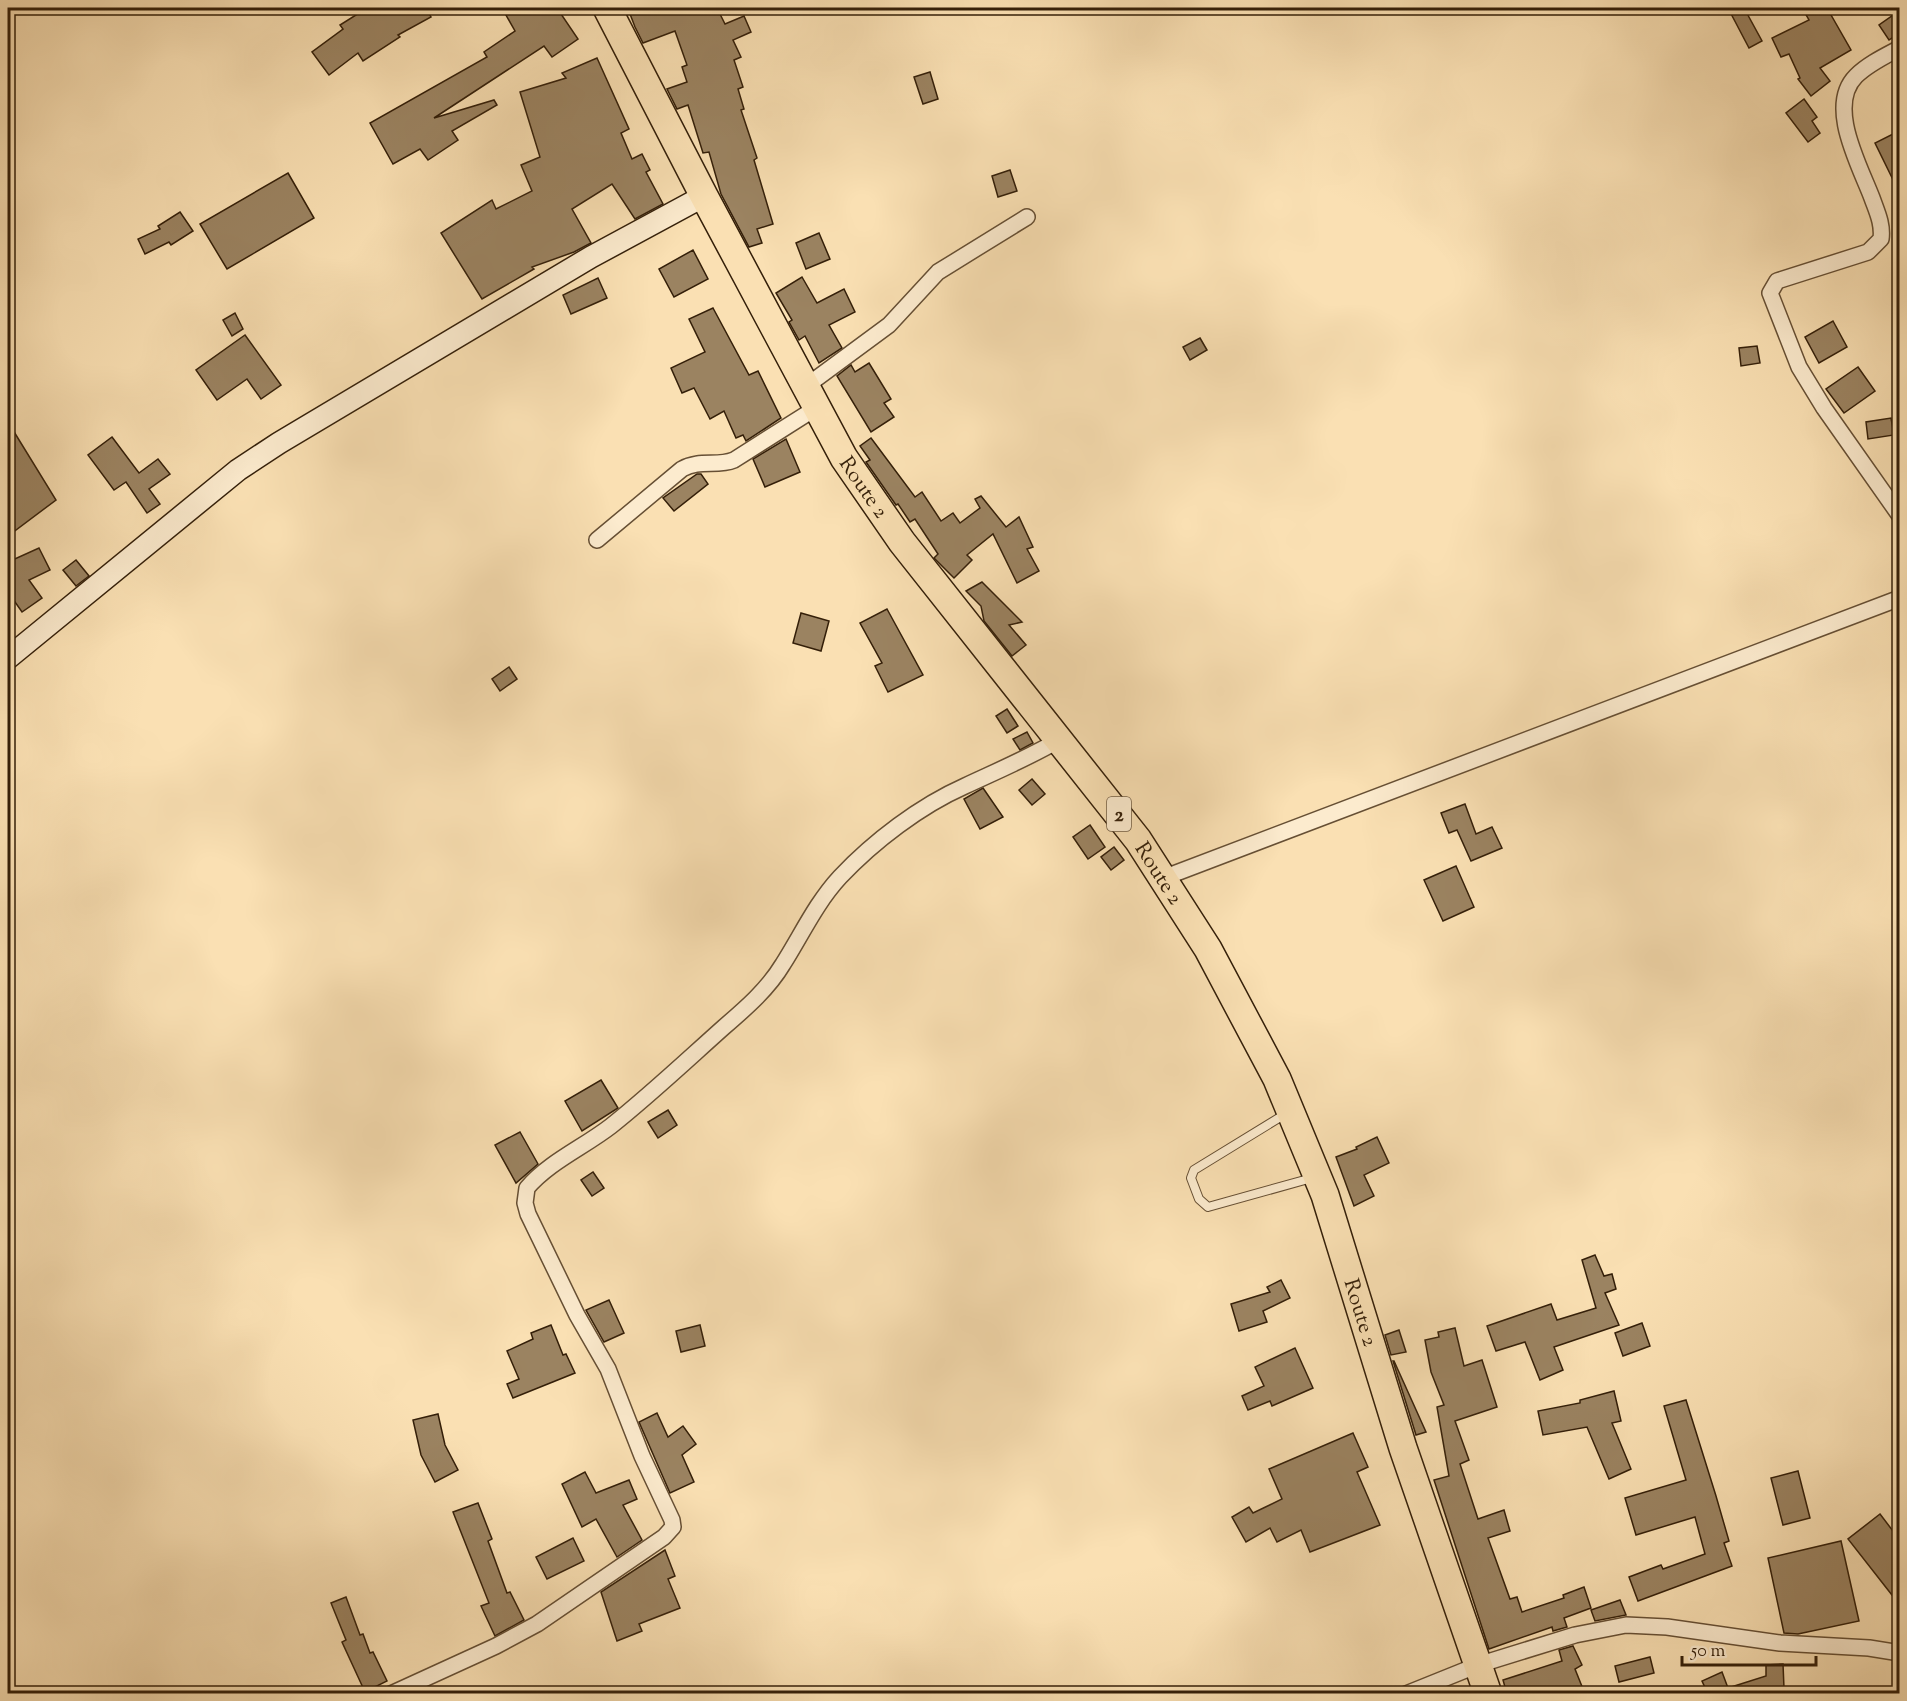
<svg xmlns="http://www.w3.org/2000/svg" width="1907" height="1701" font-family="'Sorts Mill Goudy',serif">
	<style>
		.building { fill: #9b8361; stroke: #341f09; stroke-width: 1.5 }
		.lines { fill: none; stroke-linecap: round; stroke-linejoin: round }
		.lane-casing { stroke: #664f34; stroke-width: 10 }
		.street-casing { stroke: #664f34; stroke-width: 18 }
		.secondary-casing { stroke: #341f09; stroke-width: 24 }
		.highway-casing { stroke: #341f09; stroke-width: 30 }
		.lane { stroke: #fcebce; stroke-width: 8 }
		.street { stroke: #fcebce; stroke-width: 15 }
		.secondary { stroke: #fcebce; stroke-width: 21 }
		.highway { stroke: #fae0b3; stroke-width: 27 }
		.labels { text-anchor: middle; stroke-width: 6; stroke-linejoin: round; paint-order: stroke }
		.shield { fill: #fcebce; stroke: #705c44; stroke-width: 1.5 }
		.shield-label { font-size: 20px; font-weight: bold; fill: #341f09 }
		.street-label { font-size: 21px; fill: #341f09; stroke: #fcebce }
	</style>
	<rect width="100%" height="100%" fill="#fae0b3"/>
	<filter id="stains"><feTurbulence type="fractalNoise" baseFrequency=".00333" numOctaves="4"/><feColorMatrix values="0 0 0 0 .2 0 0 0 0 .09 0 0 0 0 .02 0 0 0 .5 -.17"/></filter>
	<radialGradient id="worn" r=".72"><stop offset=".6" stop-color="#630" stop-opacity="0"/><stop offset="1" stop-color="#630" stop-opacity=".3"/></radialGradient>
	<g class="building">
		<polygon points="367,8 426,8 431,17 398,35 400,37 363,61 358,53 329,75 312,52 343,29 340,25"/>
		<polygon points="502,8 557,8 578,39 552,57 544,46 434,118 494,100 497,105 452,131 458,140 428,160 420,149 393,164 370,123 487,57 484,52 515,31"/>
		<polygon points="648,8 717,8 725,24 744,16 751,32 733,40 741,57 734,60 743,87 738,89 744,109 741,110 757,158 754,160 773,224 757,229 762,243 749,247 721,194 709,152 703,153 688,105 677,109 667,89 687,82 682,67 687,65 675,31 643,43 635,27 630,14"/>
		<polygon points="1728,8 1744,8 1762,41 1749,48"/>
		<polygon points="1814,8 1827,8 1851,50 1820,68 1830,81 1811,96 1798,79 1800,78 1789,54 1781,57 1772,38 1809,20 1805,13"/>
		<polygon points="1899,11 1899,33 1889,40 1879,25"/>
		<polygon points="597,58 629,129 621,133 632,159 642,154 650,170 646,172 663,204 635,219 612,184 572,209 591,243 574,252 532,267 534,269 482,299 441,233 492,200 496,209 532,191 521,165 540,157 520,92 566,78 562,73"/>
		<polygon points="930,72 938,99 923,104 914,77"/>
		<polygon points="1804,99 1817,117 1812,121 1820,133 1808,142 1786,113"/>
		<polygon points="1899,131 1899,192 1875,143"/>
		<polygon points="1010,170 1017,191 998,197 992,176"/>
		<polygon points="288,173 314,218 227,269 200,224"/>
		<polygon points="180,212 193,231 171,245 169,242 145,254 138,239 160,229 158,226"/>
		<polygon points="819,233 830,259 806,269 796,243"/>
		<polygon points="693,250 708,279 674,297 659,269"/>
		<polygon points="802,277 817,303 844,289 855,312 829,325 842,348 819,363 805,336 799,340 789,322 792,320 776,293"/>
		<polygon points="598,278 607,298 571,314 563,295"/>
		<polygon points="713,308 749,375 758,371 781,418 746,441 743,435 736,438 724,411 710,419 694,388 682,393 671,368 705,352 689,319"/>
		<polygon points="235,313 243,329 232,336 223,320"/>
		<polygon points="1833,321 1847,347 1819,363 1805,337"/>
		<polygon points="245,335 281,385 261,399 247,379 217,400 196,370"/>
		<polygon points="1200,338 1207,350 1190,360 1183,347"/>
		<polygon points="1757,346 1760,363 1741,366 1739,348"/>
		<polygon points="869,363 891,399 884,403 894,417 871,432 837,376 851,365 855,372"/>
		<polygon points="1858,367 1875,391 1844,413 1826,389"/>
		<polygon points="1891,418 1894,435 1868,439 1866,422"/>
		<polygon points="8,422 56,500 8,536"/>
		<polygon points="112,437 139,473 158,459 170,474 149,489 160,504 147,513 126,482 114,490 88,455"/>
		<polygon points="871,438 915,497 922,492 941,521 953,513 960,523 980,508 975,499 981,496 1006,527 1019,517 1033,547 1027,549 1039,571 1017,583 993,534 967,555 972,560 954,578 934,558 938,554 915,519 910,522 898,504 896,505 866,462 870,460 860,446"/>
		<polygon points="786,439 800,472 765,487 753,459"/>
		<polygon points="697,474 701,474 708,484 674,511 663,498"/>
		<polygon points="39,548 50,570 29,580 42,598 22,612 8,592 8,562"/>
		<polygon points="76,560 89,576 76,586 63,570"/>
		<polygon points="982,582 1022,622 1009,625 1026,645 1012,656 984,621 981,606 966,591"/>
		<polygon points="887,609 923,675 888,692 875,666 882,663 860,623"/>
		<polygon points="801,613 829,621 821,651 793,643"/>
		<polygon points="509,667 517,679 500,691 492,679"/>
		<polygon points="1007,709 1018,726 1007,733 996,716"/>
		<polygon points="1027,732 1033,743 1020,750 1013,739"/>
		<polygon points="1032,779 1045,794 1032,805 1019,790"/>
		<polygon points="983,788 1003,817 980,829 964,799"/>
		<polygon points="1465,804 1476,834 1492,827 1502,848 1471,861 1457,830 1449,833 1441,813"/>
		<polygon points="1090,825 1105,847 1088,859 1073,837"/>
		<polygon points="1114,847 1124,860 1111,870 1101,857"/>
		<polygon points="1456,866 1474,907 1443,921 1424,880"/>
		<polygon points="601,1080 618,1108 582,1131 565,1101"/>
		<polygon points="668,1110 677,1125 658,1138 648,1122"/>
		<polygon points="520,1132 538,1164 516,1183 495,1145"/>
		<polygon points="1377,1137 1389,1163 1364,1175 1374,1196 1354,1206 1336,1157 1357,1149 1356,1147"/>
		<polygon points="593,1172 604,1188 592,1196 581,1180"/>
		<polygon points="1595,1255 1604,1276 1612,1274 1616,1289 1605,1293 1619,1325 1554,1347 1563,1370 1540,1380 1525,1342 1496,1351 1487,1326 1551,1304 1557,1320 1596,1308 1582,1260"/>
		<polygon points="1281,1280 1290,1298 1263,1311 1267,1322 1239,1331 1231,1304 1270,1292 1267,1287"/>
		<polygon points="609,1300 624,1333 604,1342 586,1310"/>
		<polygon points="1642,1323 1650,1346 1623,1356 1615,1333"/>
		<polygon points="551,1325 563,1355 566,1354 575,1373 513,1398 507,1384 519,1379 507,1351 533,1339 531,1333"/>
		<polygon points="700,1325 705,1346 681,1352 676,1331"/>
		<polygon points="1455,1328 1464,1366 1482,1360 1497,1407 1455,1421 1469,1460 1460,1464 1478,1519 1504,1510 1510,1531 1488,1538 1510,1599 1517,1597 1522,1612 1564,1598 1563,1595 1584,1587 1591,1608 1564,1618 1567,1627 1553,1631 1552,1627 1489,1649 1434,1480 1449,1476 1437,1407 1444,1405 1431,1372 1425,1340 1439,1337 1438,1332"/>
		<polygon points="1399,1330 1406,1352 1391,1355 1385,1335"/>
		<polygon points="1295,1348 1313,1388 1272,1406 1270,1401 1248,1410 1242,1396 1264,1386 1255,1367"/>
		<polygon points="1393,1361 1394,1361 1426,1432 1416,1435"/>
		<polygon points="1614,1391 1621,1421 1612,1423 1631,1469 1609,1479 1587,1427 1543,1435 1538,1411 1580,1403 1580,1400"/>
		<polygon points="1686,1400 1716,1496 1729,1541 1724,1543 1732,1566 1638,1601 1629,1577 1661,1565 1663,1569 1705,1554 1695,1517 1636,1535 1625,1498 1686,1480 1664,1406"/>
		<polygon points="657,1413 668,1437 683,1426 696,1444 682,1455 694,1482 670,1493 639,1422"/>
		<polygon points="438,1414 445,1445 458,1470 435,1482 421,1455 413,1420"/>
		<polygon points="1353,1433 1368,1467 1357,1472 1380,1525 1310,1552 1301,1530 1277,1542 1270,1528 1246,1542 1232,1517 1249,1507 1253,1513 1282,1499 1269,1469"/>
		<polygon points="1798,1471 1810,1518 1783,1525 1771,1478"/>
		<polygon points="585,1472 596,1493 629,1480 637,1499 623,1505 642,1540 617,1557 596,1519 582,1527 562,1484"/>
		<polygon points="478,1503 492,1539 488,1541 507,1593 510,1592 524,1620 495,1636 481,1606 489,1603 453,1512"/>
		<polygon points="1880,1514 1899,1539 1899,1604 1848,1539"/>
		<polygon points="573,1538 584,1561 547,1579 536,1557"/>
		<polygon points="1841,1541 1859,1621 1798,1634 1784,1633 1768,1558"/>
		<polygon points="665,1550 675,1576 668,1579 680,1608 639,1624 642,1631 617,1641 601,1592"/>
		<polygon points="346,1597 360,1635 363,1634 370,1653 373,1652 387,1681 365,1692 342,1642 346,1640 331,1603"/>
		<polygon points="1620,1600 1626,1615 1595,1621 1591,1610"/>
		<polygon points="1573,1646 1582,1665 1575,1669 1585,1694 1507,1694 1503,1680 1562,1661 1559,1650"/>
		<polygon points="1650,1657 1654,1673 1619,1682 1615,1666"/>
		<polygon points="1783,1664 1784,1688 1764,1694 1708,1694 1702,1681 1722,1672 1728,1688 1766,1676 1766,1665"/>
	</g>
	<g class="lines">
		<defs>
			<polyline id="lane" points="1287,1113 1194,1170 1191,1178 1199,1199 1208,1207 1312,1178"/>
			<g id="street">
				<path d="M1900 48C1885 56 1868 64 1856 76 1826 106 1860 166 1872 198 1877 212 1883 224 1881 239L1868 252 1777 281 1770 293 1799 367 1824 408 1900 516"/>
				<polyline points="805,387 889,325 938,272 1027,217"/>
				<path d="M597 540 682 469C700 459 717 467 734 460L816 408"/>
				<polyline points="1163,878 1900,598"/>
				<path d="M391 1694 496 1646 537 1624 664 1537 673 1527 672 1520 642 1456 608 1369 577 1315 528 1214 525 1203 527 1188C549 1162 584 1147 611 1126 650 1095 687 1060 724 1027 746 1008 768 989 783 964 802 934 816 903 840 877 874 841 920 806 965 786 997 771 1028 758 1059 740"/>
				<polyline points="1406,1694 1478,1665 1575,1635 1626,1625 1667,1627 1780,1643 1869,1648 1900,1653"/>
			</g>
			<polyline id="secondary" points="8,658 238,470 279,443 591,257 704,196"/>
			<g id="highway">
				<path id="s1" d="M607 8 704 196 844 458 902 542 1138 840 1208 949 1277 1079 1325 1195 1403 1448 1488 1694"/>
			</g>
		</defs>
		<use href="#lane" class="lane-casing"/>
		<use href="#street" class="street-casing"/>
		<use href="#secondary" class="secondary-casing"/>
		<use href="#highway" class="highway-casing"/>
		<use href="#lane" class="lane"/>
		<use href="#street" class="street"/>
		<use href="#secondary" class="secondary"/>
		<use href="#highway" class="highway"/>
	</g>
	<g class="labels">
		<rect class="shield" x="1107" y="797" width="24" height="34" rx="4.5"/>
		<g class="shield-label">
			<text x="1119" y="821">2</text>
		</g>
		<g class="street-label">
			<text dy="7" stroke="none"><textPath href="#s1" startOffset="544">Route 2</textPath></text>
			<text dy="7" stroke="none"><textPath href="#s1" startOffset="1030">Route 2</textPath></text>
			<text dy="7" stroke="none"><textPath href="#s1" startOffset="1516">Route 2</textPath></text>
		</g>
	</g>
	<rect width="1907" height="1701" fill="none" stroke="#fae0b3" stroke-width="30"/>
	<rect x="9" y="9" width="1889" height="1683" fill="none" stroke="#341f09" stroke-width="3"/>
	<rect x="15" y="15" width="1877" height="1671" fill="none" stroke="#341f09" stroke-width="1.5"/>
	<path d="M1682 1656v9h134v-9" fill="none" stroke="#341f09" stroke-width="3"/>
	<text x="1691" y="1656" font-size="18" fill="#341f09" stroke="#fcebce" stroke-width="4.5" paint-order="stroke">50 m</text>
	<rect width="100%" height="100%" filter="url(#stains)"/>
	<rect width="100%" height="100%" fill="url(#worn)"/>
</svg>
